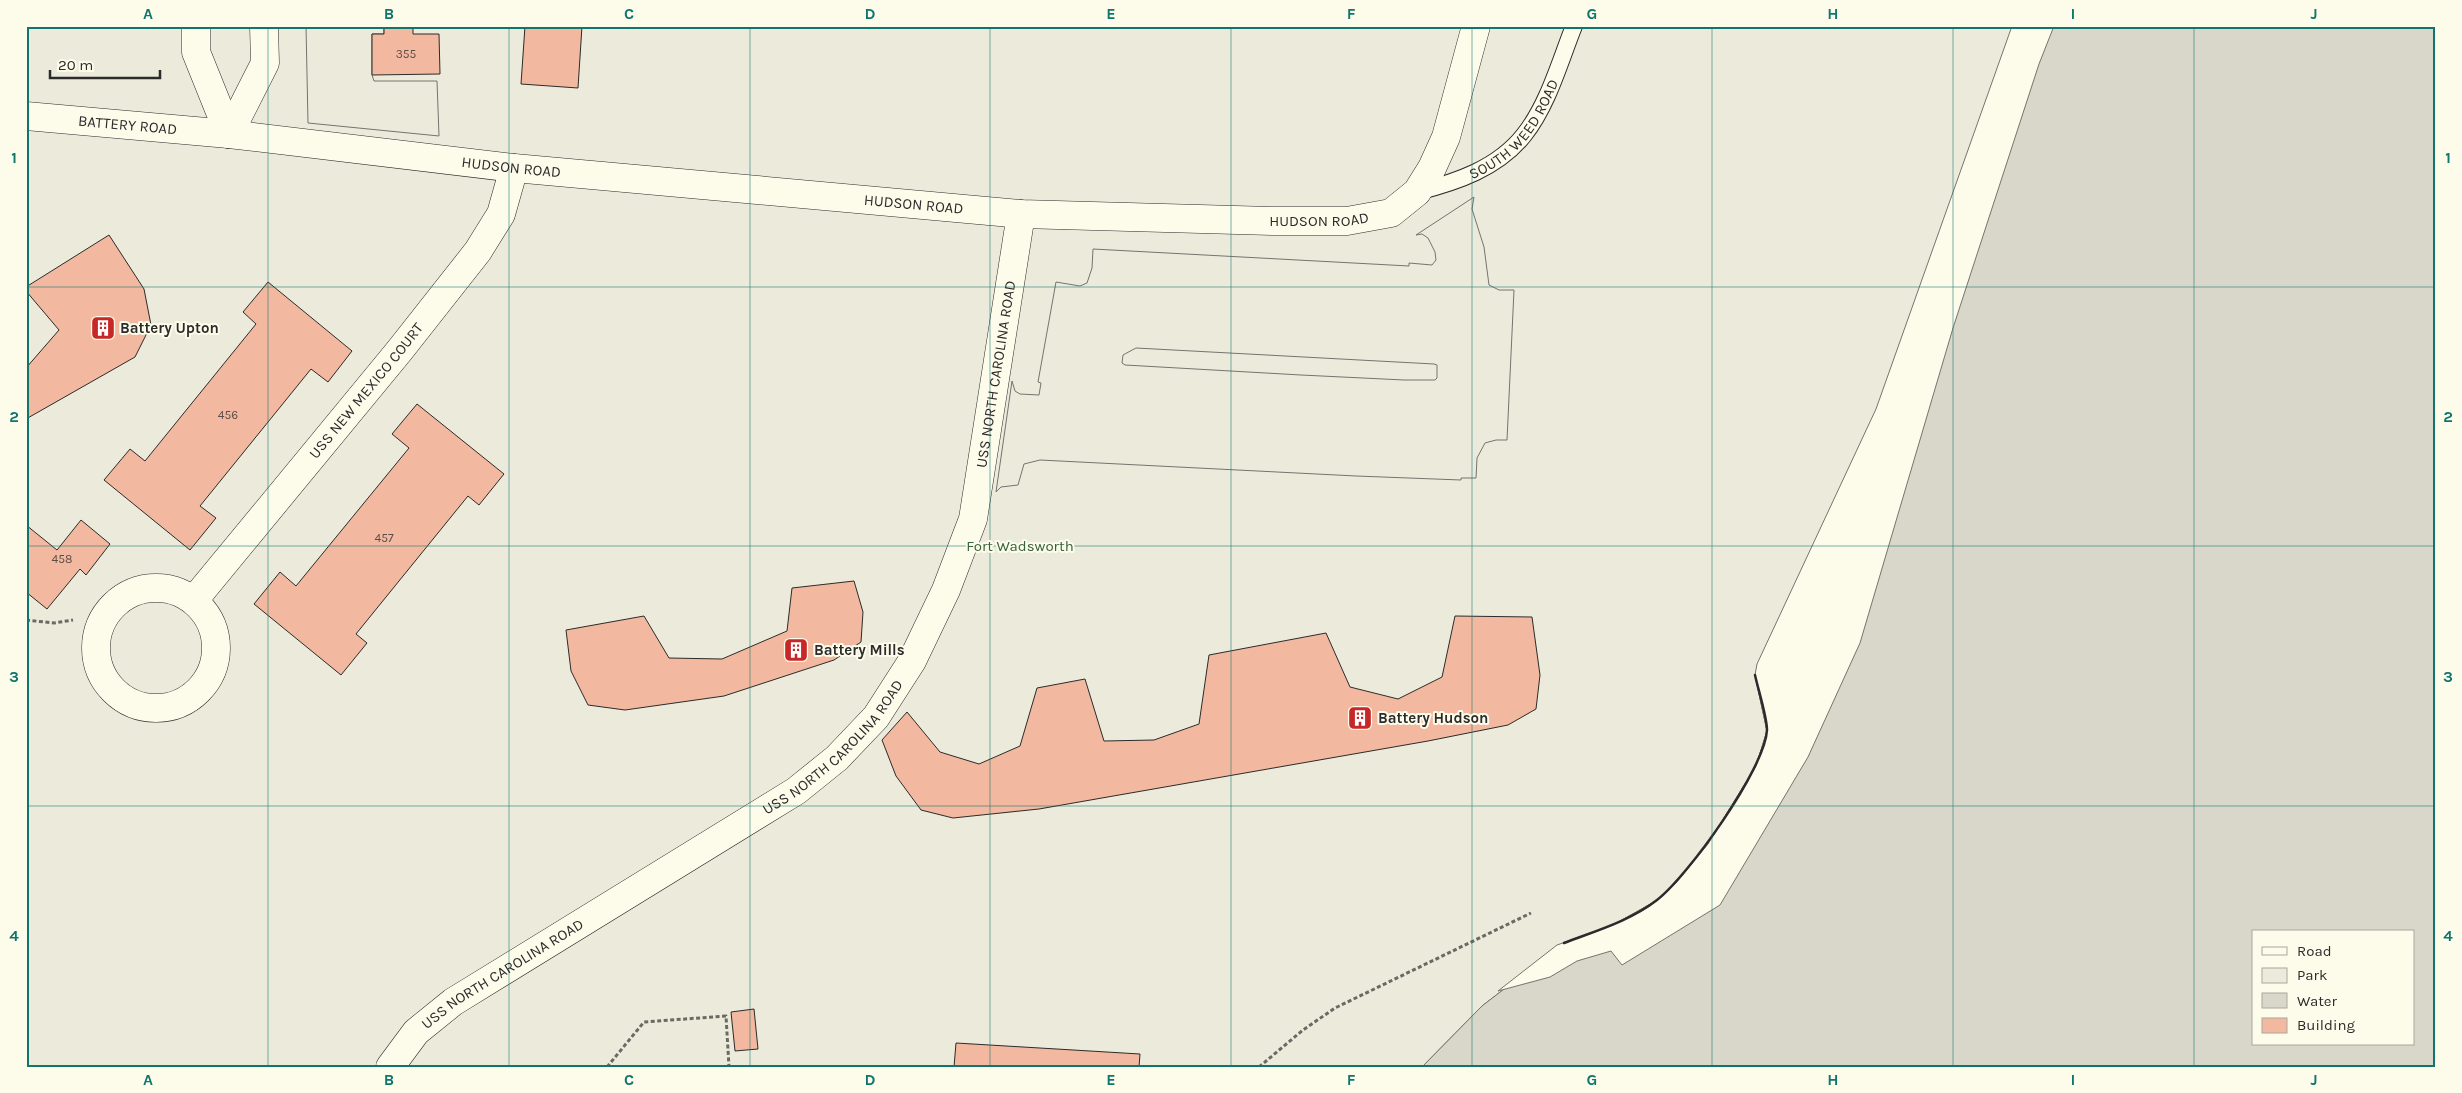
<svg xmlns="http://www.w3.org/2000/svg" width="2462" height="1093" font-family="Karla,sans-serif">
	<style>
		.green { fill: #ecebdb; stroke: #74746e }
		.parking { fill: #eceadb; stroke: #74746e; fill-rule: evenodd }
		.water { fill: #d8d7c9; stroke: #74746e; fill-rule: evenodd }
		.pier { fill: #fdfbea; stroke: #74746e }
		.building { fill: #f2b8a0; stroke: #2b2b2b }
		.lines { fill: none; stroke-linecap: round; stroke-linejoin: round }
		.lane-casing { stroke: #2b2b2b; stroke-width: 18 }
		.street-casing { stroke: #2b2b2b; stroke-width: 29 }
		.path { stroke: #6a6964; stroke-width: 3; stroke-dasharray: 4 2.5; stroke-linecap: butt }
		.lane { stroke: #fdfbea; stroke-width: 16 }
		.street { stroke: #fdfbea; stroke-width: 28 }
		.wall { stroke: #2b2b2b; stroke-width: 2.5 }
		.grid { fill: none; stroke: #0f766e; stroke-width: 1; stroke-opacity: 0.55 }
		.labels { text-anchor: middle; stroke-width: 4; stroke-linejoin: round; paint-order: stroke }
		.number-label { font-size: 12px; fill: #5d4e48 }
		.street-label { font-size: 15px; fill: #2b2b2b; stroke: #fdfbea }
		.poi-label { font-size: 15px; font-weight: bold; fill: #2b2b2b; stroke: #fdfbea; text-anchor: start }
		.park-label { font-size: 15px; fill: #34623c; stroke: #fdfbea }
		.neatline { fill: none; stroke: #0f766e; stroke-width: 2 }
		.grid-label { font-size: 16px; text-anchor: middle; font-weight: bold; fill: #0f766e }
	</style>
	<rect width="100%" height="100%" fill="#fdfbea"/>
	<polygon class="green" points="26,26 2014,26 1878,410 1755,675 1767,731 1756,766 1708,844 1676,883 1656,901 1613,925 1564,943 1482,1006 1422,1067 26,1067"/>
	<g class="parking">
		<polygon points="306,26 384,26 384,34 372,34 372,75 374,81 437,81 439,136 308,123"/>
		<path d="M1474 197 1472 209 1484 247 1489 285 1499 290H1514L1507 440H1496L1485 443 1477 458 1476 478H1461V480L1356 476 1040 460 1024 464 1018 485 1001 487 996 492 1012 381 1015 391 1020 394 1039 395 1041 383 1038 382 1056 282 1080 286 1087 283 1092 268 1093 249 1409 266V263L1432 265 1436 260 1435 252 1428 238 1422 234 1416 235ZM1136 348 1434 364 1437 365V378L1435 380H1404L1301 375 1125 365 1122 363 1123 355Z"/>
	</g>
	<path class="water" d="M2014 26H2436V1067H1422L1482 1006 1564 943 1613 925 1656 901 1676 883 1708 844 1756 766 1767 731 1755 675 1878 410ZM2253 932H2413V1044H2253Z"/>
	<polygon class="pier" points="2012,26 2054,26 2039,64 1953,328 1860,643 1808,757 1720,905 1622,965 1611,951 1577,961 1550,977 1498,991 1557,945 1613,925 1656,901 1676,883 1708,844 1756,766 1767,731 1755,675 1757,664 1876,409"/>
	<g class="building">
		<polygon points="384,26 413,26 413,34 439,34 440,74 372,75 372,34 384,34"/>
		<polygon points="525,26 582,26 578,88 521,84"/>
		<polygon points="109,235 144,289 151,325 135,357 26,419 26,368 59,330 26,291 26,287"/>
		<polygon points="268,282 352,351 328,382 311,369 200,506 216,518 190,550 104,480 130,449 145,461 256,324 243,312"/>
		<polygon points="417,404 504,474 479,505 468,496 356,634 367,643 341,675 254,604 280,572 296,586 409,448 392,434"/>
		<polygon points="81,520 110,544 86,575 80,569 47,609 26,592 26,525 57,550"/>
		<polygon points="854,581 863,612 861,642 834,660 724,696 625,710 588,705 571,671 566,630 644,616 669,658 722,659 787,631 792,588"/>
		<polygon points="1455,616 1532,617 1540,675 1536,709 1508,725 1428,741 1039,809 953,818 921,810 896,776 882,740 907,712 940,752 979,764 1020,746 1037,688 1085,679 1104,741 1154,740 1199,724 1209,655 1326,633 1350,687 1398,699 1442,677"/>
		<polygon points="754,1009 758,1049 735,1051 731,1012"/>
		<polygon points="956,1043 1140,1054 1139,1067 954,1067"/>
	</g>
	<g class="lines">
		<defs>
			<g id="lane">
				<path id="s1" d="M1417 192C1457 182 1498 168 1524 135 1548 105 1560 61 1574 26"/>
			</g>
			<g id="street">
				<polyline points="196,26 196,52 229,134"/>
				<path id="s2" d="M26 116 229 134 514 168 1021 214 1273 221H1347L1391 213 1417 192 1432 168 1446 137 1476 26"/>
				<polyline points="229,134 265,63 264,26"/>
				<circle cx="156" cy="648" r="60"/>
				<path id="s3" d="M194 600 400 350 478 251 501 214 514 168"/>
				<path id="s4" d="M390 1067 416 1032 453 1002 796 791 837 758 876 717 912 661 946 590 973 519 1021 214"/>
			</g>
		</defs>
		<use href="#lane" class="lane-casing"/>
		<use href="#street" class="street-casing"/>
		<g class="path">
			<polyline points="26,620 54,623 73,620"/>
			<polyline points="607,1067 644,1022 726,1016 729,1067"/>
			<polyline points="1259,1067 1303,1030 1335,1008 1531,913"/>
		</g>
		<use href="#lane" class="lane"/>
		<use href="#street" class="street"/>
		<path class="wall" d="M1564 943C1595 931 1630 921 1657 900 1688 876 1765 769 1767 730 1767 717 1758 689 1755 675"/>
	</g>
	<path class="grid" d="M268 26V1067M509 26V1067M750 26V1067M990 26V1067M1231 26V1067M1472 26V1067M1712 26V1067M1953 26V1067M2194 26V1067M26 287H2436M26 546H2436M26 806H2436"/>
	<defs>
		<symbol id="building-square" viewBox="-11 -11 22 22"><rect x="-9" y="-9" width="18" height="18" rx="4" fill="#c62828" stroke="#fdfbea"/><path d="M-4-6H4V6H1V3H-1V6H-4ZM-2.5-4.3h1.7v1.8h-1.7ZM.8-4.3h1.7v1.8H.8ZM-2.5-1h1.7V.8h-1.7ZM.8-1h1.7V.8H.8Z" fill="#fff"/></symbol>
	</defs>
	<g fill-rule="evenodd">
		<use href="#building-square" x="89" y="314" width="28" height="28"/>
		<use href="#building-square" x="782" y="636" width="28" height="28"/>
		<use href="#building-square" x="1346" y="704" width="28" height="28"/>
	</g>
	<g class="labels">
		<g class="number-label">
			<text x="406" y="58">355</text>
			<text x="228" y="419">456</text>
			<text x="384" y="542">457</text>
			<text x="62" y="563">458</text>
		</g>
		<g class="street-label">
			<text dy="5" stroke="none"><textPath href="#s1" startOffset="121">SOUTH WEED ROAD</textPath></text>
			<text dy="5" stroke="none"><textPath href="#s2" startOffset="102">BATTERY ROAD</textPath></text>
			<text dy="5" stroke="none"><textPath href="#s2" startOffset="488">HUDSON ROAD</textPath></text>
			<text dy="5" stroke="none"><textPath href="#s2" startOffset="892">HUDSON ROAD</textPath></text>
			<text dy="5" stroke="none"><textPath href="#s2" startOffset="1298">HUDSON ROAD</textPath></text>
			<text dy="5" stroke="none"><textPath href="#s4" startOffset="971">USS NORTH CAROLINA ROAD</textPath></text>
			<text dy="5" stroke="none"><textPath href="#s3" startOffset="271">USS NEW MEXICO COURT</textPath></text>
			<text dy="5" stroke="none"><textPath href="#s4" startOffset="551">USS NORTH CAROLINA ROAD</textPath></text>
			<text dy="5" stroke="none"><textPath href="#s4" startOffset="148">USS NORTH CAROLINA ROAD</textPath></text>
		</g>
		<g class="poi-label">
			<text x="120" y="333">Battery Upton</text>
			<text x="814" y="655">Battery Mills</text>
			<text x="1378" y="723">Battery Hudson</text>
		</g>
		<g class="park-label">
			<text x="1020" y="551">Fort Wadsworth</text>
		</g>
	</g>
	<rect width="2462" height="1093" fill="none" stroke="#fdfbea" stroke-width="55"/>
	<rect x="2252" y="930" width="162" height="115" fill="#fdfbea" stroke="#a9a89e"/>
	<rect x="2262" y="947" width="25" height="8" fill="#fdfbea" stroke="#a9a89e"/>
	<text x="2297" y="956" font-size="15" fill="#2b2b2b">Road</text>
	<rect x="2262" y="968" width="25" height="15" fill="#ecebdb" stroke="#a9a89e"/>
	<text x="2297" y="980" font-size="15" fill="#2b2b2b">Park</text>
	<rect x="2262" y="993" width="25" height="15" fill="#d8d7c9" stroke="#a9a89e"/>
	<text x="2297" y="1006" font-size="15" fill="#2b2b2b">Water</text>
	<rect x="2262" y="1018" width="25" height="15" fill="#f2b8a0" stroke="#a9a89e"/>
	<text x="2297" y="1030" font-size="15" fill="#2b2b2b">Building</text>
	<path d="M50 70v8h110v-8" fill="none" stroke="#2b2b2b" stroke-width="2.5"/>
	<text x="58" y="70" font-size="15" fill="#2b2b2b" stroke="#fdfbea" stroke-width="4" paint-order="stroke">20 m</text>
	<rect x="28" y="28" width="2406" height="1038" class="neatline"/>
	<g class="grid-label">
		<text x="148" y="19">A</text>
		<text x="389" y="19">B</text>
		<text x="629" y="19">C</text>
		<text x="870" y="19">D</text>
		<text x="1111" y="19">E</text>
		<text x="1351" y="19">F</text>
		<text x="1592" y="19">G</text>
		<text x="1833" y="19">H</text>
		<text x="2073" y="19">I</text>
		<text x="2314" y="19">J</text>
		<text x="14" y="163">1</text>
		<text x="2448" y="163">1</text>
		<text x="14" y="422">2</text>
		<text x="2448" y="422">2</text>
		<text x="14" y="682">3</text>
		<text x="2448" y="682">3</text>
		<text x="14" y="941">4</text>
		<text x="2448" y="941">4</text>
		<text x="148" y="1085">A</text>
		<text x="389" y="1085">B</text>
		<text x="629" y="1085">C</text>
		<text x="870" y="1085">D</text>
		<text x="1111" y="1085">E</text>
		<text x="1351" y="1085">F</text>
		<text x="1592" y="1085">G</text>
		<text x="1833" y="1085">H</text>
		<text x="2073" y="1085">I</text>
		<text x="2314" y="1085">J</text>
	</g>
</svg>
